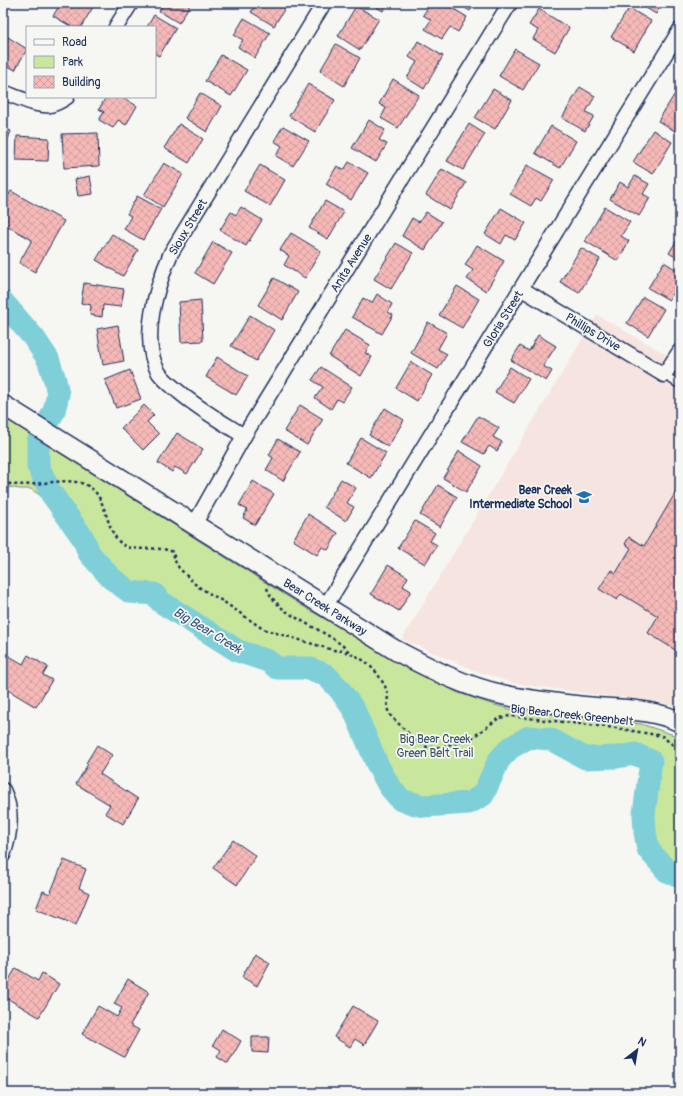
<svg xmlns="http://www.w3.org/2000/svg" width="683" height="1096" font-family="Pangolin,sans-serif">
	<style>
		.built { fill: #f6e4e0 }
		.park { fill: #c9e69d; stroke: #728a7e }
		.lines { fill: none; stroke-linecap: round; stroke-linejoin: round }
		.river { stroke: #7fcfd9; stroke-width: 23 }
		.building { fill: url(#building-cross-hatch); stroke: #1b2f5e }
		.service-casing { stroke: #1b2f5e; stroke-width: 10 }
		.minor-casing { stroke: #1b2f5e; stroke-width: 17 }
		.secondary-casing { stroke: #1b2f5e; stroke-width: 22 }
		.path { stroke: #1b2f5e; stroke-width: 2.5; stroke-dasharray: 3 3; stroke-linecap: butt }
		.service { stroke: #f6f6f2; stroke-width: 7 }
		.minor { stroke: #f6f6f2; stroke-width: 14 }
		.secondary { stroke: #f6f6f2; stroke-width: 19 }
		.labels { text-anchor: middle; stroke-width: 3.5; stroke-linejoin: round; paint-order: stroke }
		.street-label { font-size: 12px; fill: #1b2f5e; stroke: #f6f6f2 }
		.poi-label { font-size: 12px; font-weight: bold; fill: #1b2f5e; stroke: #f6f6f2; text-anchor: end }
		.park-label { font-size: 12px; fill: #3e546b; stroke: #f6f6f2 }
		.water-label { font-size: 13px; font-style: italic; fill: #34577d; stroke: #f6f6f2 }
	</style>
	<defs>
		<pattern id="building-cross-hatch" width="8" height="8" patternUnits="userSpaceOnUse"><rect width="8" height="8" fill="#f6b9b7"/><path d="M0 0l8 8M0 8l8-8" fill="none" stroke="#d29fa0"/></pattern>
	</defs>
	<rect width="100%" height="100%" fill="#f6f6f2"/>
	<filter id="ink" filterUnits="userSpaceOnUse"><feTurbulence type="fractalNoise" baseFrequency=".025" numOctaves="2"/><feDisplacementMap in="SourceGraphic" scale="8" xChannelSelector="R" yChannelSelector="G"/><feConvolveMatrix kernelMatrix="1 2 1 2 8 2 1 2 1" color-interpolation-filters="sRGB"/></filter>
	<g filter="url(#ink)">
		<polygon class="built" points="597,315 680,362 680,708 660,702 591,694 513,683 476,671 402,639"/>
		<polygon class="park" points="3,417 309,610 456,692 488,703 513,710 641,724 680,737 680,876 667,871 648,849 645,832 644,814 651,761 635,754 617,757 585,758 550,739 529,737 510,748 499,760 483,795 469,803 423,806 401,800 389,786 378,766 354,710 340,690 326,675 308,668 277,668 238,651 161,602 154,594 130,592 111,578 100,565 57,507 31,489 20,489 3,486"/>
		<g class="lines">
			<polyline class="river" points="3,302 34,338 48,359 55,380 58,394 54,411 38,442 38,466 51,493 83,538 89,553 111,578 130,592 154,594 161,602 238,651 268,661 277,668 308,668 326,675 340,690 354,710 378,766 389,786 401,800 423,806 469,803 483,795 499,760 510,748 529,737 550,739 585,758 617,757 635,754 651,761 644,814 645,832 648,849 667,871 680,876"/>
		</g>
		<g class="building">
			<polygon points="61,3 86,3 93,7 81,27 72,27 53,16"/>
			<polygon points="164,3 191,3 179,23 159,11"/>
			<polygon points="257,3 288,3 274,26 251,12"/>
			<polygon points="369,3 387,3 383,11"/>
			<polygon points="431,3 444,3 467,17 458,32 450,27 442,39 425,29 431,20 423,15"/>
			<polygon points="457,3 475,3 470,11"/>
			<polygon points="638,3 662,3 656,14"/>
			<polygon points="356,6 379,19 360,50 338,36"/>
			<polygon points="629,8 651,21 634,51 611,37"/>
			<polygon points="539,9 569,28 555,52 533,39 538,30 529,25"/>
			<polygon points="154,15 176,28 159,56 155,54 155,27 147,27"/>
			<polygon points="244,18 270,33 255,58 238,47 243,40 234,35"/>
			<polygon points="3,34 27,49 15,70 3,63"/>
			<polygon points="418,41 443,56 424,89 407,78 417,62 409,57"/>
			<polygon points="336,44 360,58 344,86 320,71"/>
			<polygon points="515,49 539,63 523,90 499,76"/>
			<polygon points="221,55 247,70 231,96 205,81"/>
			<polygon points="393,79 419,95 398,128 381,118 386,108 379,104"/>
			<polygon points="308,84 335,100 315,132 289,116"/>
			<polygon points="580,87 595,96 586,112 594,116 585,131 562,118"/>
			<polygon points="493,89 512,100 495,129 475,118"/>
			<polygon points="676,92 680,95 680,134 658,121"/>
			<polygon points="200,93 222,106 207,132 185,118"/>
			<polygon points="106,97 122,97 137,106 126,125 118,120 113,128 99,120 104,112 99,109"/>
			<polygon points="369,120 385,130 379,140 387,144 376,162 352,148"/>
			<polygon points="179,124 203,139 189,163 164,148"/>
			<polygon points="469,124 485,134 463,170 447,161"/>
			<polygon points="283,126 309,141 293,166 276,156 282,146 274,141"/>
			<polygon points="551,126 576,141 560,168 535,153"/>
			<polygon points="3,128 11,131 3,152"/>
			<polygon points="653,130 672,142 653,174 633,162"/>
			<polygon points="98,133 99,166 64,168 62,134"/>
			<polygon points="17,136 49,138 48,161 16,160"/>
			<polygon points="349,162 368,173 351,200 326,184 337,166 344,170"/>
			<polygon points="164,163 183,174 163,207 144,195"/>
			<polygon points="260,165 285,180 270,206 244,191"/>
			<polygon points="527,165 554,180 541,201 536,198 531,206 510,194"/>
			<polygon points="442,169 466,183 450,210 426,195"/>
			<polygon points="90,176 93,194 78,196 75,179"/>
			<polygon points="635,176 649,184 643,194 650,198 639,216 610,199 620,182 628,187"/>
			<polygon points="11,191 64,221 35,272 19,263 32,240 4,224 7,219 3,217 3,205"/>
			<polygon points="137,196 161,209 143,240 124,229 131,216 127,214"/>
			<polygon points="325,201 344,212 328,239 309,228"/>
			<polygon points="241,207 262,220 246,246 220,230 231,212 236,215"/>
			<polygon points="605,207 630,222 621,236 629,241 618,261 585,241"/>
			<polygon points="501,208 526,223 515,240 506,235 501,244 485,234"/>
			<polygon points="426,212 442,222 425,250 402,236 412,218 419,222"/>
			<polygon points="291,233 321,251 305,278 284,265 289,256 280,250"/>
			<polygon points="112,234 138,250 123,276 96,260"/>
			<polygon points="680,235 680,260 669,253"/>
			<polygon points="213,242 232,253 213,284 195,273"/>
			<polygon points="396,243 413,253 391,289 374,279"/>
			<polygon points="477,245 504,261 486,291 467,279 473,270 465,265"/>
			<polygon points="581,248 600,259 579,293 560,282"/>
			<polygon points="664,262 680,272 680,282 669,300 648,288"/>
			<polygon points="274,278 298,292 282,320 258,305"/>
			<polygon points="84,283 124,289 121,307 103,305 102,317 90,315 91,305 81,303"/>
			<polygon points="457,286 479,299 462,328 439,315"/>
			<polygon points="377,294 392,304 388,312 393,315 382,334 352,317 363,298 372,303"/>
			<polygon points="643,297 664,309 648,336 627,323"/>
			<polygon points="201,300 203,341 181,342 179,302"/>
			<polygon points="250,315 274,330 256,361 231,346"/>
			<polygon points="428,322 447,333 438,349 447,354 438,369 411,353"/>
			<polygon points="118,325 124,361 103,365 97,329"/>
			<polygon points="345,330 370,345 365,353 372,357 361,376 329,356"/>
			<polygon points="538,335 556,346 543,366 552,371 546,381 511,360 520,346 529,351"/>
			<polygon points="217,357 248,376 236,395 206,377"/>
			<polygon points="411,362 432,375 417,401 396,388"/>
			<polygon points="321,367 352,387 342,402 337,399 331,409 315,398 323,387 312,380"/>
			<polygon points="510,367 529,379 514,403 495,392"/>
			<polygon points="130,370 141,399 116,408 105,380"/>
			<polygon points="144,405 154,415 147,422 159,434 143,450 121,428"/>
			<polygon points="300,405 323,419 307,445 284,431"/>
			<polygon points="385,408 404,420 388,447 369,435"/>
			<polygon points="478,416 499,428 493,437 502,442 497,451 489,446 484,454 462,442"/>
			<polygon points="177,433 203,449 187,474 175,467 172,472 158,463"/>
			<polygon points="361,438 386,453 371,478 346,463"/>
			<polygon points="278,439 300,452 283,481 266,470 273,458 269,455"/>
			<polygon points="459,451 482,466 466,492 443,478"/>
			<polygon points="341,479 356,488 347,503 354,507 346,521 324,507"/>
			<polygon points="253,481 274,494 255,525 243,518 247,510 239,505"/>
			<polygon points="438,485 457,497 440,527 420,515"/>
			<polygon points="680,485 680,653 648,633 658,616 621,594 617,600 599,589 611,570 616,573 631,548 625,544 629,537 644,546"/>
			<polygon points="308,514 338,533 328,550 322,547 317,555 293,540"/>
			<polygon points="415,521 435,533 430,541 437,545 425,564 398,548"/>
			<polygon points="388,565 408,577 403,586 411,591 399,611 371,594"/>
			<polygon points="4,653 23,664 28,655 48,667 43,675 52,680 36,707 3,687 3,655"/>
			<polygon points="97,745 112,755 100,774 138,799 123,824 105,813 110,805 76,784 88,764 86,763"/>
			<polygon points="233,840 256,856 237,885 213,868"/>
			<polygon points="64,860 86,869 79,888 89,893 76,925 36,909 43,891 50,894"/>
			<polygon points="255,953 270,962 257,986 242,977"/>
			<polygon points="16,968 38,981 42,973 59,984 39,1017 3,996 3,990"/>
			<polygon points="128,979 149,992 130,1025 139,1030 124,1057 82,1034 98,1006 117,1017 122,1008 114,1004"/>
			<polygon points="353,1006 378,1021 364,1045 355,1039 350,1047 334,1037"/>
			<polygon points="222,1029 241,1041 228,1064 217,1057 221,1050 213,1045"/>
			<polygon points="252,1037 269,1037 268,1053 252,1052"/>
		</g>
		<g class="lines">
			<defs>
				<polyline id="service" points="664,375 680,385"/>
				<g id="minor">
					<polyline points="116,27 131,3"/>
					<path d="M3 92C15 96 37 107 50 105 56 104 61 101 67 97"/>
					<polyline points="522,289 664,375 680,351"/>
					<path d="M244 436C222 422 199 409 179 392 172 386 164 380 159 373 139 340 157 285 171 253L324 3"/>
					<polyline points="194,525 244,436 510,3"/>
					<polyline points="325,607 680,30"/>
					<path d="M3 790C13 811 11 833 3 855"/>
				</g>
				<path id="secondary" d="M3 405 395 650C429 668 465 687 504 695 528 700 554 703 579 706 612 710 649 707 680 722"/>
			</defs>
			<use href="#service" class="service-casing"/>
			<use href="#minor" class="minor-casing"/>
			<use href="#secondary" class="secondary-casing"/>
			<g class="path">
				<path d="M3 481C19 492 62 475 84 484 110 494 103 534 125 546 137 552 158 545 173 552L175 561 179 568 197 586 224 602 263 629 333 650 343 651 358 657 366 662 377 673 385 686 388 695 387 708 390 715 418 743 427 747 435 748 469 740 499 718 510 716 616 728 662 736 673 745 680 763"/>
				<path d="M267 588C277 618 329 628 350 653"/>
			</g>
			<use href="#service" class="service"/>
			<use href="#minor" class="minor"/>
			<use href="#secondary" class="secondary"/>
		</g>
	</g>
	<defs>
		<symbol id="school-bare" viewBox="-9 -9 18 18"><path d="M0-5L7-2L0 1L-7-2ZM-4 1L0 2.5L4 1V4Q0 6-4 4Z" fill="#1f6fb2" stroke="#f6f6f2" stroke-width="2.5" paint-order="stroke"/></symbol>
	</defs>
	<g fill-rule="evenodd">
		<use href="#school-bare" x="573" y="486" width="22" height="22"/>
	</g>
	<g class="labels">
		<g class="street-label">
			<text transform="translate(188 227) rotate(-59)" y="4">Sioux Street</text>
			<text transform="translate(351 263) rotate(-58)" y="4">Anita Avenue</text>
			<text transform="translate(503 319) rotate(-58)" y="4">Gloria Street</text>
			<text transform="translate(593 332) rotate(31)" y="4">Phillips Drive</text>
			<text transform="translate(325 607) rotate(32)" y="4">Bear Creek Parkway</text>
			<text transform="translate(572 715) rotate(6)" y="4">Big Bear Creek Greenbelt</text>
		</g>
		<g class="poi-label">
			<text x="572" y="494">Bear Creek<tspan x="572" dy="14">Intermediate School</tspan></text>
		</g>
		<g class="park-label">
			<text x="435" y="743">Big Bear Creek<tspan x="435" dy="14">Green Belt Trail</tspan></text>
		</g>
		<g class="water-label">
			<text transform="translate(208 630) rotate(31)" y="5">Big Bear Creek</text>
		</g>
	</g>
	<rect width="683" height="1096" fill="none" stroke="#f6f6f2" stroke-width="16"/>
	<rect x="8" y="8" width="667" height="1080" fill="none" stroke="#1b2f5e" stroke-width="1.5" filter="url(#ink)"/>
	<rect x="26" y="26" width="130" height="72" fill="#f6f6f2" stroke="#9ea6b7"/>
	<rect x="34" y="39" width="20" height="6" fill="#f6f6f2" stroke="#9ea6b7"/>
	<text x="62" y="46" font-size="12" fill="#1b2f5e">Road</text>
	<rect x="34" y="56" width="20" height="12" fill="#c9e69d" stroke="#9ea6b7"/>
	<text x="62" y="66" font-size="12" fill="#1b2f5e">Park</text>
	<rect x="34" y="76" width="20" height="12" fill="url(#building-cross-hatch)" stroke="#9ea6b7"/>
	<text x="62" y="86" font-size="12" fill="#1b2f5e">Building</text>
	<g transform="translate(637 1050) rotate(31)" stroke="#f6f6f2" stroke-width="3" paint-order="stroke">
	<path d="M0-3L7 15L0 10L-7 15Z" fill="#1b2f5e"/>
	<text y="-6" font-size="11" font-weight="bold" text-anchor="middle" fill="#1b2f5e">N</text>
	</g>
</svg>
